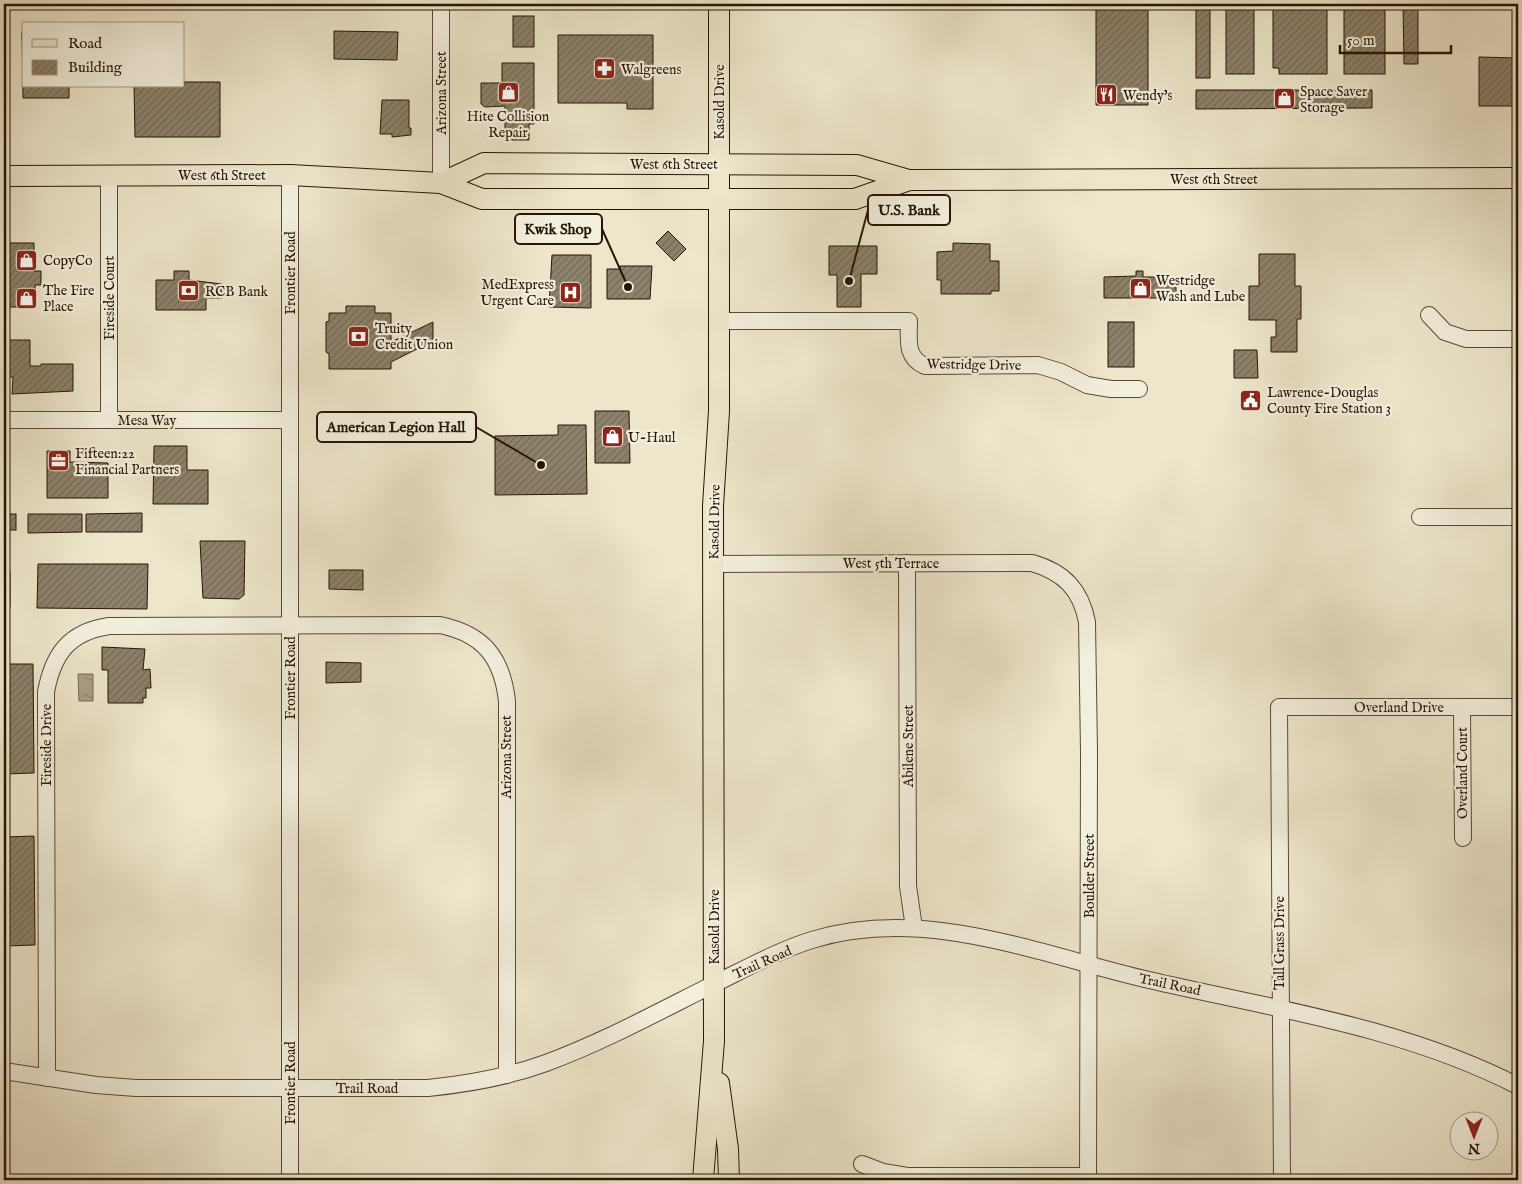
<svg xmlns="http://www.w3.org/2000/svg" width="1522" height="1184" font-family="'IM FELL English',serif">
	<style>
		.water { fill: url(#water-ripples); stroke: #746852 }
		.building { fill: url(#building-hatch); stroke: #251603 }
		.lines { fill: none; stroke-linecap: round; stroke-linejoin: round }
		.minor-casing { stroke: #574a35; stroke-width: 18 }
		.major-casing { stroke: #251603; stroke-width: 22 }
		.minor { stroke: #f3efdd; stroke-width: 16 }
		.major { stroke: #ede6cb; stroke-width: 20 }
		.labels { text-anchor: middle; stroke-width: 4.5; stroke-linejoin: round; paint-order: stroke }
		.poi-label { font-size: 14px; fill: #251603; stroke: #f3efdd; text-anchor: start }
		.street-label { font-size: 14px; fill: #251603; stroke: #f3efdd }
		.leader { fill: none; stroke: #251603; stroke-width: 2 }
		.callout-dot { fill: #251603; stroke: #f3efdd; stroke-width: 2 }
		.callout { fill: #f3efdd; stroke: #251603; stroke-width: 2 }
		.callout-label { font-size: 15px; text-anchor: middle; font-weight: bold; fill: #251603 }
	</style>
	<defs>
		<pattern id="water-ripples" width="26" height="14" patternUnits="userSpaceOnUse" patternTransform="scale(1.25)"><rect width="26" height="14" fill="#a99f87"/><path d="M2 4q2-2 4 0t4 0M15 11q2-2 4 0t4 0" fill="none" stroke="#89816c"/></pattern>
		<pattern id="building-hatch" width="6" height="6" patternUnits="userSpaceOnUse" patternTransform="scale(1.25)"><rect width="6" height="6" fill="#8d826b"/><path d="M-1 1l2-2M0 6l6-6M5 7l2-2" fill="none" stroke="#736956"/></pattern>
	</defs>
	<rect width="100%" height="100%" fill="#ede6cb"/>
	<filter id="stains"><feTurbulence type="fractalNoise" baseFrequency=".004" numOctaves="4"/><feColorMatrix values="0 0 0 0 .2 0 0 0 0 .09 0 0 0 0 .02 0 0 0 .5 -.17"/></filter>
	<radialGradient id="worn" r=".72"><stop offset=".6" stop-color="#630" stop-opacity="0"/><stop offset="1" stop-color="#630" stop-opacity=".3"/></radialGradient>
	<polygon class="water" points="78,674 93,674 93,701 79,701"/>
	<g class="building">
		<polygon points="808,4 1148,4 1148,105 1096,105 1096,4"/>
		<rect x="1196" y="4" width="14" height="74"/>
		<rect x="1226" y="4" width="28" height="70"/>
		<polygon points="1273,4 1327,4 1327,74 1279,74 1279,68 1273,68"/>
		<rect x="1344" y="4" width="41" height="70"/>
		<polygon points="1403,4 1418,4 1418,64 1404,64"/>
		<rect x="513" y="16" width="21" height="31"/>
		<polygon points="334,31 398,32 397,60 334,59"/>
		<polygon points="22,32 24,86 69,86 69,98 23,98"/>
		<polygon points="558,35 653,35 653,109 627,109 627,103 558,103"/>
		<polygon points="1479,57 1518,58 1518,106 1479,106"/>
		<polygon points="502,63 534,63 534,124 529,124 529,140 505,140 505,106 485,107 481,104 481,83 502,83"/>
		<polygon points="184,82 220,82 220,137 135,137 134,86 184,86"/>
		<polygon points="1196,90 1372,90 1372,108 1196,109"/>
		<polygon points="382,100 409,100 409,128 411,128 411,135 392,137 392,134 380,134"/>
		<polygon points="668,231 686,249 674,261 656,243"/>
		<polygon points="4,243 34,243 34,271 41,271 41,285 35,285 35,307 4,307"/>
		<polygon points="953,243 990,244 990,261 999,261 999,291 991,291 991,294 941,294 941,280 937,280 937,252 953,251"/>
		<polygon points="829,246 877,246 877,274 861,274 861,307 837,307 837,275 829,275"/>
		<polygon points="1259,254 1295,254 1295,286 1301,286 1301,319 1297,319 1297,352 1271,352 1271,337 1276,337 1276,320 1249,320 1249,286 1259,286"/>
		<polygon points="552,255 591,255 591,308 549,307"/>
		<polygon points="620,266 652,266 650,299 607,299 607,269 620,269"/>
		<polygon points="174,271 189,271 189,280 222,284 222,298 206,298 206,310 156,310 156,280 174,280"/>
		<polygon points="1136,271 1143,271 1143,277 1176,277 1176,298 1104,298 1104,277 1136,276"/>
		<polygon points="346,306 375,306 375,313 391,313 391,342 433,322 433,341 391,362 391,369 329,369 329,354 326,352 326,322 329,321 329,313 346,313"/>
		<rect x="1108" y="322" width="26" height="45"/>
		<polygon points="4,340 30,340 30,366 41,366 41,364 73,364 73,391 12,394 13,377 4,377"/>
		<polygon points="1234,350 1257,350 1258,378 1234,378"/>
		<polygon points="595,411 629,411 630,463 595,463"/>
		<polygon points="558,425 586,425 587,494 495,495 495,436 558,435"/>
		<polygon points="154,446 187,446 187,470 208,470 208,504 153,504"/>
		<polygon points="47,451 70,451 70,462 108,463 108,498 47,498"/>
		<polygon points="142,513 142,532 86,532 86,514"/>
		<rect x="4" y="514" width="12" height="16"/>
		<polygon points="28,514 82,514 82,532 28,533"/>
		<polygon points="200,541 245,541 244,595 239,599 203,598"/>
		<polygon points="38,564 148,564 147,609 37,608"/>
		<polygon points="4,568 10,572 10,607 6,608 6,612 4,612"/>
		<polygon points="329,570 363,570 363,590 329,589"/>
		<polygon points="102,647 145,649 143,670 150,669 151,688 146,688 146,698 143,698 143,703 108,703 108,670 102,670"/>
		<polygon points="326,662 361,663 361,682 326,683"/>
		<polygon points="4,664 33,664 34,773 4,774"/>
		<polygon points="34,836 35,945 4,946 4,837"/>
	</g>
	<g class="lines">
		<defs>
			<g id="minor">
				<polyline points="441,4 441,183"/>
				<polyline points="290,175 290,1180"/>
				<polyline points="1429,315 1445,332 1466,339 1518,339"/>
				<path d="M719 321H909C909 340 905 357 925 366L1038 365 1061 372 1087 385 1111 389H1139"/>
				<polyline points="4,420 290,420"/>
				<polyline points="109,420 109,176"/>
				<polyline points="1420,517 1518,517"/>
				<polyline points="907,563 908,886 914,928"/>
				<path d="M713 564 1032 563C1064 572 1081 590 1087 622L1089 752 1088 1180"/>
				<polyline points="1462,708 1463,838"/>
				<path d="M4 1071 96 1085 136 1088H428C468 1084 508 1077 546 1063 603 1042 658 1012 712 985 745 969 777 951 812 940 925 905 1040 955 1149 980 1274 1009 1403 1027 1518 1086"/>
				<path d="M47 1078 46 692C53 654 69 632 109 626L440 625C483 634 502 657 507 701V1075"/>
				<polyline points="862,1164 883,1172 907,1176 1088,1176"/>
				<polyline points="1282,1180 1279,707 1518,707"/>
			</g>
			<g id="major">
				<polyline points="4,176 290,175 441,183 482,199 855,199 909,180"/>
				<polyline points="441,183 484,163 857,165 909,180 1518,178"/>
				<polyline points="719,1083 728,1149 729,1180"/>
				<polyline points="703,1180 714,1041 713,506 719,411 719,4"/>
			</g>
		</defs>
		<use href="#minor" class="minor-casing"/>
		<use href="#major" class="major-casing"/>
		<use href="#minor" class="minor"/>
		<use href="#major" class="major"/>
	</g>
	<defs>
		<symbol id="pharmacy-square" viewBox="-11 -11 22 22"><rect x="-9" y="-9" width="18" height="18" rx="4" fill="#8f2418" stroke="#f3efdd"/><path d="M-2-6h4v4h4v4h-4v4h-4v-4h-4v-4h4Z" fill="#fff"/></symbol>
		<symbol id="shop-square" viewBox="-11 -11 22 22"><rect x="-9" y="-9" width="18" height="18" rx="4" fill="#8f2418" stroke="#f3efdd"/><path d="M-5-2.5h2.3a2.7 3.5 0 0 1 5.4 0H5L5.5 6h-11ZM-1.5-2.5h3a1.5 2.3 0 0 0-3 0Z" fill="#fff"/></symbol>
		<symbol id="restaurant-square" viewBox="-11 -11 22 22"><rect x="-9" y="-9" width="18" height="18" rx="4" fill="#8f2418" stroke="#f3efdd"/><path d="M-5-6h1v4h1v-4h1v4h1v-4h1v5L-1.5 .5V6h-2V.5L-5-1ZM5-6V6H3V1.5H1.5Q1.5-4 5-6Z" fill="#fff"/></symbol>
		<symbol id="bank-square" viewBox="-11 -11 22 22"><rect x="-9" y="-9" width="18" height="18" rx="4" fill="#8f2418" stroke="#f3efdd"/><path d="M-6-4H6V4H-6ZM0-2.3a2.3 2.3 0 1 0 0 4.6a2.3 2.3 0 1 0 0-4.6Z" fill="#fff"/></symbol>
		<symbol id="hospital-square" viewBox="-11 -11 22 22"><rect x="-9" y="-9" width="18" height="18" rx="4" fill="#8f2418" stroke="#f3efdd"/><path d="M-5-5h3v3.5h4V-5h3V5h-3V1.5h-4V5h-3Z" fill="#fff"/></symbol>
		<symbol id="civic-square" viewBox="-11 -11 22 22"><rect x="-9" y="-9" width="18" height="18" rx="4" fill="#8f2418" stroke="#f3efdd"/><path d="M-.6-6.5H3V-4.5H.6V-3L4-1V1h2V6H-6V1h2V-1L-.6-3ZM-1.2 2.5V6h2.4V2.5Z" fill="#fff"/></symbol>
		<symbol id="office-square" viewBox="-11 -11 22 22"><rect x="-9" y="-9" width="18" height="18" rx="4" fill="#8f2418" stroke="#f3efdd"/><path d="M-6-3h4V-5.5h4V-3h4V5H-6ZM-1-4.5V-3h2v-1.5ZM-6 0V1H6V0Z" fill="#fff"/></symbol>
	</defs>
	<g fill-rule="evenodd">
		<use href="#pharmacy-square" x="592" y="56" width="25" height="25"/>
		<use href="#shop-square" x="496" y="80" width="25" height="25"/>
		<use href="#restaurant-square" x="1094" y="82" width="25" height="25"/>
		<use href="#shop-square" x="1272" y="86" width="25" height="25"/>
		<use href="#shop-square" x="14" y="248" width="25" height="25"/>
		<use href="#shop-square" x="1128" y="276" width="25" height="25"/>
		<use href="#bank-square" x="176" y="278" width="25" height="25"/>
		<use href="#hospital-square" x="558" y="280" width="25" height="25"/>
		<use href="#shop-square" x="14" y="286" width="25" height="25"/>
		<use href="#bank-square" x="346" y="324" width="25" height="25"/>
		<use href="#civic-square" x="1238" y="388" width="25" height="25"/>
		<use href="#shop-square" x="600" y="424" width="25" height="25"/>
		<use href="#office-square" x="46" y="448" width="25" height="25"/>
	</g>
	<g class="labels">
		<g class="poi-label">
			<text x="621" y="74">Walgreens</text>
			<text x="1300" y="96">Space Saver<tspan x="1300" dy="16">Storage</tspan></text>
			<text x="1123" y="100">Wendy's</text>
			<text x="508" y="121" text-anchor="middle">Hite Collision<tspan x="508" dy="16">Repair</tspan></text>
			<text x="43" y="265">CopyCo</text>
			<text x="1156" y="285">Westridge<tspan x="1156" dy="16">Wash and Lube</tspan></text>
			<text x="554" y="289" text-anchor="end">MedExpress<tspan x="554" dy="16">Urgent Care</tspan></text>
			<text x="43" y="295">The Fire<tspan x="43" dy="16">Place</tspan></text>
			<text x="205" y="296">RCB Bank</text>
			<text x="375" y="333">Truity<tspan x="375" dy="16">Credit Union</tspan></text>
			<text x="1267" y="397">Lawrence-Douglas<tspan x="1267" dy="16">County Fire Station 3</tspan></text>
			<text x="628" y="442">U-Haul</text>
			<text x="75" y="458">Fifteen:22<tspan x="75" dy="16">Financial Partners</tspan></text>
		</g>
		<g class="street-label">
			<text transform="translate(441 93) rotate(-90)" y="5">Arizona Street</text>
			<text transform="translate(719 102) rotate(-90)" y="5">Kasold Drive</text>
			<text x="674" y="169">West 6th Street</text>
			<text x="222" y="180">West 6th Street</text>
			<text x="1214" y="184">West 6th Street</text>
			<text transform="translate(290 273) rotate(-90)" y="5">Frontier Road</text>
			<text transform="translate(109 298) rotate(-90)" y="5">Fireside Court</text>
			<text transform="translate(974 364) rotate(1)" y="5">Westridge Drive</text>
			<text x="147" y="425">Mesa Way</text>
			<text transform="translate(714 522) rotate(-89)" y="5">Kasold Drive</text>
			<text x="891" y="568">West 5th Terrace</text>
			<text transform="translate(290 678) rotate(-90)" y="5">Frontier Road</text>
			<text x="1399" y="712">Overland Drive</text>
			<text transform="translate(46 745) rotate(-90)" y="5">Fireside Drive</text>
			<text transform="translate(908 746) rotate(-90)" y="5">Abilene Street</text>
			<text transform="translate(506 757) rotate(-90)" y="5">Arizona Street</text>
			<text transform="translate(1462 773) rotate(-90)" y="5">Overland Court</text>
			<text transform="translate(1089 876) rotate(-90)" y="5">Boulder Street</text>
			<text transform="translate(714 927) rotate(-90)" y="5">Kasold Drive</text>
			<text transform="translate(1279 943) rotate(-90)" y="5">Tall Grass Drive</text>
			<text transform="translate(762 962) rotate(-24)" y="5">Trail Road</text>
			<text transform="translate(1170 984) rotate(12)" y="5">Trail Road</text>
			<text transform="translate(290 1083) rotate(-90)" y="5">Frontier Road</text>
			<text x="367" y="1093">Trail Road</text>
		</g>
	</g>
	<path class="leader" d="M849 281L868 210M628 287L602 229M541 465L476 427"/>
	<g class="callout-dot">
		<circle cx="849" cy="281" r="5"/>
		<circle cx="628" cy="287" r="5"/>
		<circle cx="541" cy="465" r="5"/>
	</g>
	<g class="callout">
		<rect x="868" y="195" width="82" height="30" rx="5"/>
		<rect x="515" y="214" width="87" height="30" rx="5"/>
		<rect x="317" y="412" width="159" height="30" rx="5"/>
	</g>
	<g class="callout-label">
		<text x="909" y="215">U.S. Bank</text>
		<text x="558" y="234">Kwik Shop</text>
		<text x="396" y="432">American Legion Hall</text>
	</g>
	<rect width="1522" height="1184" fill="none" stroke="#ede6cb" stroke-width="20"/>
	<rect x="5" y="5" width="1512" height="1174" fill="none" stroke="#251603" stroke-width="2.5"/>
	<rect x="10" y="10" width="1502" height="1164" fill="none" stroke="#251603"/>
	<rect x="22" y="22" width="162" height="65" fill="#f3efdd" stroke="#a19886"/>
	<rect x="32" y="39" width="25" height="8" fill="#ede6cb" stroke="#a19886"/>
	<text x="68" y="48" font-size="15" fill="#251603">Road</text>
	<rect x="32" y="60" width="25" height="15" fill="url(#building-hatch)" stroke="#a19886"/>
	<text x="68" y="72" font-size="15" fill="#251603">Building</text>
	<g transform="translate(1474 1136) rotate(180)"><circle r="24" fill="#f3efdd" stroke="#a19886"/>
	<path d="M0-4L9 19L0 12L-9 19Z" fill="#8f2418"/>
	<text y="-8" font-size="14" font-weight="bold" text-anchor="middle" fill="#251603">N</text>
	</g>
	<path d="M1340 45v8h111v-8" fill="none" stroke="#251603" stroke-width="2.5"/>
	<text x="1347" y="45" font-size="15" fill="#251603" stroke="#f3efdd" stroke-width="4" paint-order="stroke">50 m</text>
	<rect width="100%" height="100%" filter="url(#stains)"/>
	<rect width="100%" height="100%" fill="url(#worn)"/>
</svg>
